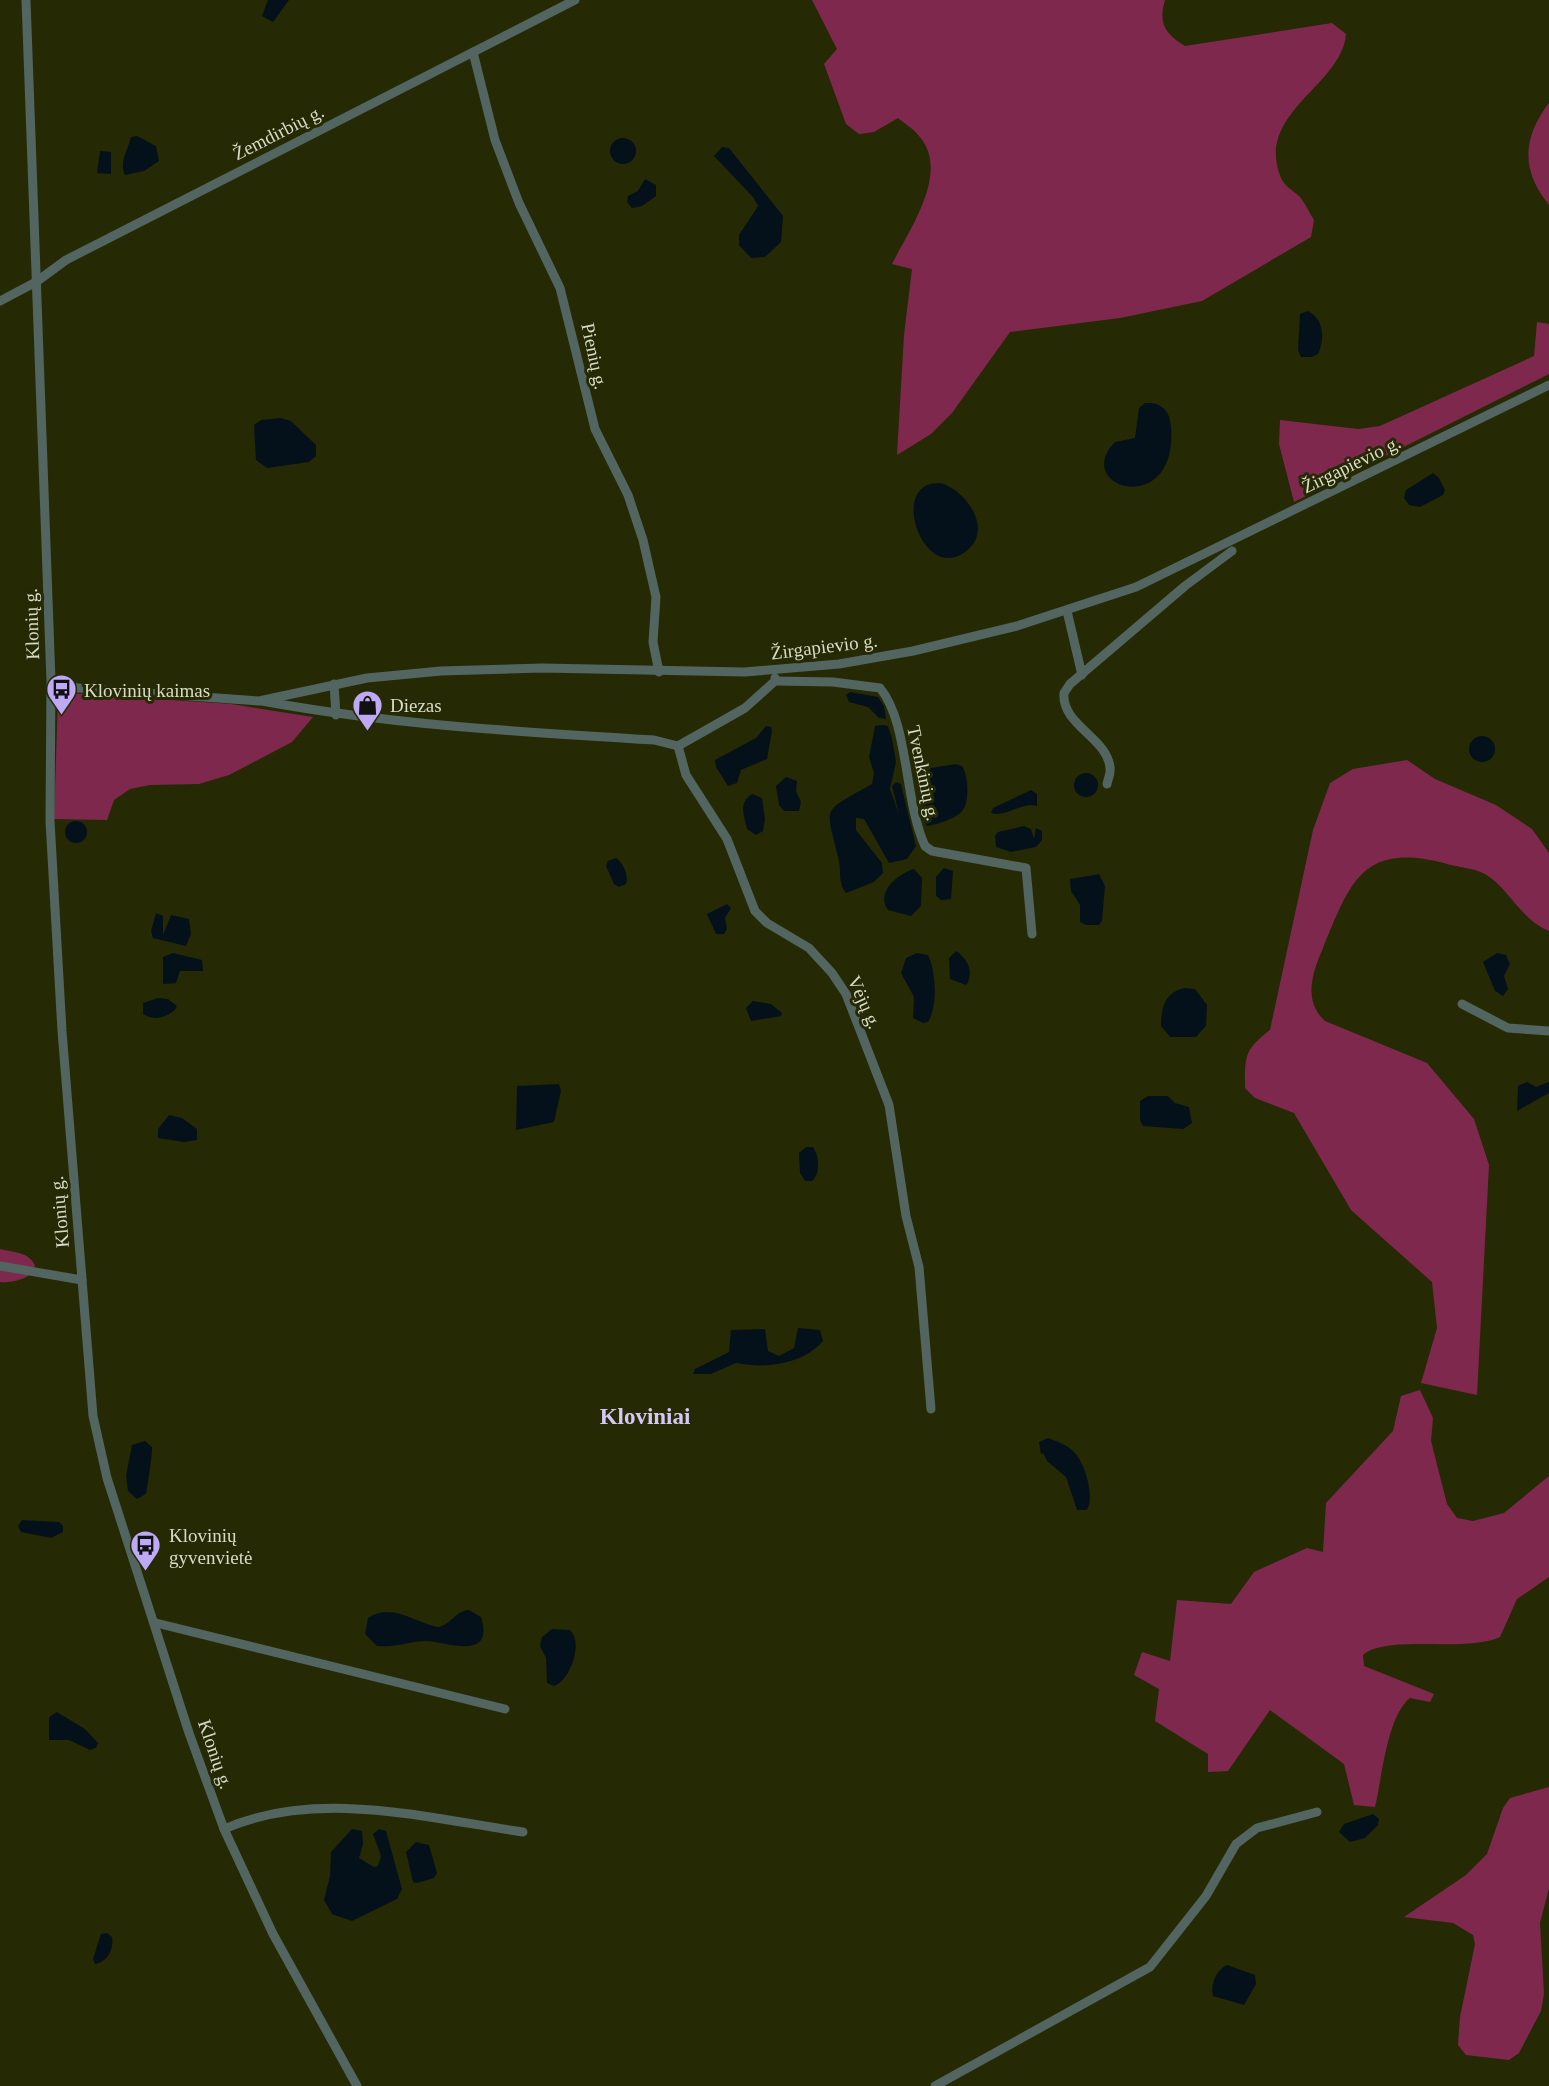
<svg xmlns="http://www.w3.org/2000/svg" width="1549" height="2086" font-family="Georgia,serif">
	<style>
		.green { fill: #7f284e }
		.water { fill: #05111a }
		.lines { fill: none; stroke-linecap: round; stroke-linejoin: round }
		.street { stroke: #526560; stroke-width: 9 }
		.labels { text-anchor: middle; stroke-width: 6; stroke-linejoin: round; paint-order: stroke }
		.street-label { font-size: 19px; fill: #d7dbc7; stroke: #252a05 }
		.poi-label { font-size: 19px; fill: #d7dbc7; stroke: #252a05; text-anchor: start }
		.quarter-label { font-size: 23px; font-weight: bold; fill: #d4c9f4; stroke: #252a05 }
	</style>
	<rect width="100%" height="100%" fill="#252a05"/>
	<g class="green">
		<path d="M812 0H1165C1158 23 1165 34 1185 46L1332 23 1346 34C1342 86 1254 113 1281 178 1284 186 1294 191 1300 197 1305 203 1309 212 1314 220L1311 237 1202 301 1120 318 1010 332 952 413 931 434 897 455 904 335 912 269 892 264C909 230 951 172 919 136 914 129 905 124 898 118L874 132 859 134 846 124 824 64 837 49Z"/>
		<path d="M1549 103V205C1521 171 1522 138 1549 103Z"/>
		<polygon points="1537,322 1549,324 1549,374 1294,502 1279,444 1280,420 1358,429 1380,426 1534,356"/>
		<polygon points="69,693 231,704 313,717 292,742 229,775 199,784 150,785 130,789 114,800 107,820 54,819 58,697"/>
		<path d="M1407 760 1435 779 1496 805 1532 829 1549 853V931C1519 918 1509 888 1485 874 1474 868 1456 867 1444 863 1362 842 1350 883 1323 948 1312 973 1303 1001 1325 1021L1427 1063 1474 1119 1489 1165 1477 1395 1421 1383 1437 1328 1432 1282 1351 1210 1294 1113 1255 1098 1245 1088C1245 1056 1244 1050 1270 1030L1313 830 1330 783 1353 769Z"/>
		<path d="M0 1249C8 1251 21 1252 28 1257 50 1274 13 1284 0 1282Z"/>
		<path d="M1420 1390 1433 1418 1431 1441 1447 1504 1457 1518 1473 1521 1504 1513 1549 1476V1577L1517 1599 1500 1637C1466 1653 1387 1634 1363 1655L1364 1666 1434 1694 1430 1702 1410 1698C1387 1716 1382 1778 1375 1807L1354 1805 1344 1764 1270 1710 1228 1771 1208 1772V1754L1155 1721 1159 1689 1134 1675 1142 1652 1170 1661 1177 1600 1231 1604 1254 1572 1307 1548 1323 1552 1326 1503 1393 1431 1401 1396Z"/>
		<polygon points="1549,1787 1549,1888 1540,1923 1544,1994 1541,2011 1519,2053 1509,2060 1466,2055 1458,2045 1460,2017 1475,1944 1473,1935 1453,1923 1404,1917 1466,1875 1487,1854 1503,1808 1510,1798"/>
	</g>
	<g class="water">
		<polygon points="268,0 289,0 273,22 262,16"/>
		<path d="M137 136 156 146 159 161 144 171 125 175C119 162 128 150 131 137Z"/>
		<circle cx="623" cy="151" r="13"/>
		<polygon points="722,147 729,148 783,216 781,242 765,257 751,258 739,245 739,235 758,206 753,197 714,156"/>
		<polygon points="100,151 111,152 111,174 97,173"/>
		<polygon points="645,179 656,185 656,196 642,206 632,208 627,202 628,196 638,191"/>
		<path d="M1308 311C1324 319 1325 339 1318 354L1312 357H1301L1298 350 1300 314Z"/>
		<path d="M1153 403C1165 406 1170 414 1171 426 1179 520 1070 488 1115 442L1135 438 1139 408 1145 403Z"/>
		<polygon points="281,418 291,421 316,445 316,456 309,462 267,468 256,460 254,425 261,420"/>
		<polygon points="1433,473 1439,478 1445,490 1443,495 1420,507 1409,505 1404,498 1406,490"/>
		<path d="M941 483C969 492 996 534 962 554 921 579 888 480 941 483Z"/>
		<polygon points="850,692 878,697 884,706 886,719 879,718 868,707 849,702 846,695"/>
		<path d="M883 725 888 726 892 738 896 762 890 789 899 814 892 786 896 782 901 784 916 846 907 859 889 863 864 819 856 818V830L882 863 883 873 874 882 846 893C838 884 841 872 839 861 826 804 819 814 872 784L874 773 869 757 875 726Z"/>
		<polygon points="766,726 771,727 772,731 767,759 741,770 737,783 728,786 716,767 715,760 756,738"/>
		<circle cx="1482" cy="749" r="13"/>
		<path d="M956 764 962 766C968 774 970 801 963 810 958 818 936 825 927 826L920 815 918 780 931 768Z"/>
		<circle cx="1086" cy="785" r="12"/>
		<polygon points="786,777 797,781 796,791 801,802 799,811 784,811 779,805 776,786"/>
		<path d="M1031 790 1037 794V806C1020 802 1006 818 991 813L993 808Z"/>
		<path d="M752 794 762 798 765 819 763 831 756 835 747 829C744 815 738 803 752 794Z"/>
		<circle cx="76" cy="832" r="11"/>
		<polygon points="1024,826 1031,829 1034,839 1036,828 1042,831 1042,840 1036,847 1011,852 996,847 995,836 998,832"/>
		<path d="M616 858C623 862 629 876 626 884L619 887 614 884 606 866 608 861Z"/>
		<polygon points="944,868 953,871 951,899 941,900 936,896 936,877"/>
		<path d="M914 869 922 878 921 906 911 916 888 910C875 893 897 874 914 869Z"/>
		<polygon points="1099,874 1105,886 1102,921 1099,925 1086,925 1080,922 1080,905 1071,891 1070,879"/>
		<polygon points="727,904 731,908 725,918 727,929 724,934 716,934 707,914"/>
		<polygon points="156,913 163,916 163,935 171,915 189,919 191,934 186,946 153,938 151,931"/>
		<path d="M956 951C967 958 975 973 966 985L950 979 949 958Z"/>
		<polygon points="173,953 202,960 203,971 180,971 176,983 163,984 163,957"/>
		<path d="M917 953 928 955C936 971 938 1007 928 1022L923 1023 913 1018 914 997 901 973 906 958Z"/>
		<polygon points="1497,953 1506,955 1510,964 1504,976 1508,989 1503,996 1495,991 1483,962"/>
		<path d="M1185 988 1195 989 1207 1005 1206 1026 1196 1037H1170L1161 1026C1161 1007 1165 992 1185 988Z"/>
		<path d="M158 998 168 999 177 1006 175 1010C165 1018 154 1021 143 1014V1003Z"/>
		<polygon points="753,1001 771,1004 782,1013 781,1016 751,1021 746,1008"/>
		<polygon points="1527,1082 1536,1087 1549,1082 1549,1093 1517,1111 1518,1086"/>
		<polygon points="559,1084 561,1091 554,1122 516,1130 517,1086"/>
		<polygon points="1148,1096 1168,1096 1175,1103 1189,1107 1192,1123 1183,1129 1143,1126 1140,1120 1140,1101"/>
		<polygon points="169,1115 182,1118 197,1129 197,1140 184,1142 158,1138 158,1129"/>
		<path d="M806 1147H813C819 1156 821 1173 812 1181H805L800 1173 799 1153Z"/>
		<path d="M798 1328 820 1330 823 1341C802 1365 764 1369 736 1363L711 1374H693L695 1369 729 1352 731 1330 765 1329 768 1351 779 1356 794 1348Z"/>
		<path d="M1048 1438C1056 1441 1067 1445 1073 1451 1085 1461 1095 1498 1087 1510H1077L1066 1477 1047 1461 1043 1453 1041 1454 1039 1442Z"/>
		<path d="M145 1441 152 1447C153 1451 147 1488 146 1494L137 1499 128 1491 126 1476 132 1445Z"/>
		<polygon points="22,1520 59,1522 63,1526 63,1532 51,1538 21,1532 18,1526"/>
		<path d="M469 1610 481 1617C495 1662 446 1642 427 1641 410 1641 395 1648 377 1646L365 1634 368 1618C391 1602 414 1622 438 1627 451 1625 455 1611 469 1610Z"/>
		<path d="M552 1629 570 1630C584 1643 570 1681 554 1686L547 1683 546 1658 540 1646 542 1637Z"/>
		<polygon points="57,1712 85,1729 98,1743 96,1748 90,1750 69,1740 49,1740 49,1717"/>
		<polygon points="1373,1814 1379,1819 1378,1825 1365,1838 1350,1842 1339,1832 1344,1824"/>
		<polygon points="352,1829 362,1831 363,1844 359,1858 374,1867 378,1866 381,1856 373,1834 379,1829 386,1831 402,1889 397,1899 352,1921 332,1914 324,1900 330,1876 331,1852"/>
		<polygon points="416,1842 429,1845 437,1873 434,1878 417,1883 413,1882 406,1852"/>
		<path d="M107 1933 112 1937C114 1948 108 1962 95 1964L93 1959 101 1934Z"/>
		<path d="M1227 1965 1255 1975 1256 1984 1244 2005 1213 1996C1210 1985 1216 1970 1227 1965Z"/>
	</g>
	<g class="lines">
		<g class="street">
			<polyline points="26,0 51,681 50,821 62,1031 93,1416 107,1478 189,1733 224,1829 273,1934 357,2086"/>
			<polyline points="473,52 495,140 519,203 560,288 595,429 628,495 643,540 656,597 653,642 659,672"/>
			<polyline points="0,301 36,282 66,260 575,0"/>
			<polyline points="1067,611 1082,675"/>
			<path d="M775 681 833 682 880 688C909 723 904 801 925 846L932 851 1026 868 1032 934"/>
			<polyline points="334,684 336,715"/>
			<polyline points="51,686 259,701 367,678 441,671 542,668 745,672 839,664 913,651 1017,626 1136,587 1549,385"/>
			<path d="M262 701C392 725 523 732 654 740L678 746"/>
			<polyline points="678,746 686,775 727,839 755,911 767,923 809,948 832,973 846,994 889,1105 906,1216 919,1267 931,1409"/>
			<polyline points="678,746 745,708 775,681 775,678"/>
			<path d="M1107 784C1108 779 1111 773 1110 768 1108 738 1061 725 1064 693L1070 684 1185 586 1232 551"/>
			<polyline points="1462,1004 1508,1028 1549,1031"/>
			<polyline points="0,1266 82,1280"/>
			<polyline points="156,1623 505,1709"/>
			<path d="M224 1829C317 1788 426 1818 523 1832"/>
			<polyline points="935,2086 1150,1967 1206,1896 1236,1844 1257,1828 1317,1812"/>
		</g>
	</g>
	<defs>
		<symbol id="bus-pin" viewBox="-11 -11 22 30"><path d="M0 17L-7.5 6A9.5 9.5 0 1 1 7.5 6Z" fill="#bea9f4" stroke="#252a05"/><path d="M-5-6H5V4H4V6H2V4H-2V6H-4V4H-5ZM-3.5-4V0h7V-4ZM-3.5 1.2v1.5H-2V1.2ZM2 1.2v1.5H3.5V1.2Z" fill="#111"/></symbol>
		<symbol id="shop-pin" viewBox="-11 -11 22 30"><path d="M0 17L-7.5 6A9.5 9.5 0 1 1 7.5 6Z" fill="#bea9f4" stroke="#252a05"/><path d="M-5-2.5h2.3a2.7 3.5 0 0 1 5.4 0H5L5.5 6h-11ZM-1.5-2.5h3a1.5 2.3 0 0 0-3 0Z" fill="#111"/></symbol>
	</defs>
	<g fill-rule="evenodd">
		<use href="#bus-pin" x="44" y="672" width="35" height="47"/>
		<use href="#shop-pin" x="350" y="688" width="35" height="47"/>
		<use href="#bus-pin" x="128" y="1528" width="35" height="47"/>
	</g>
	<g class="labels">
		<g class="street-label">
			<text transform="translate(278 132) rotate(-27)" y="7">Žemdirbių g.</text>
			<text transform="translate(595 356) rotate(78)" y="7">Pienių g.</text>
			<text transform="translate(1351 464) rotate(-26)" y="7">Žirgapievio g.</text>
			<text transform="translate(31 624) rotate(-92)" y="7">Klonių g.</text>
			<text transform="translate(824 646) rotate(-7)" y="7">Žirgapievio g.</text>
			<text transform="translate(924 773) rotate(78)" y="7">Tvenkinių g.</text>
			<text transform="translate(865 1002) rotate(66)" y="7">Vėjų g.</text>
			<text transform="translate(59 1212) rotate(-95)" y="7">Klonių g.</text>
			<text transform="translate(216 1754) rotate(71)" y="7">Klonių g.</text>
		</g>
		<g class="poi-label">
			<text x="84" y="697">Klovinių kaimas</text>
			<text x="390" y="712">Diezas</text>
			<text x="169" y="1542">Klovinių<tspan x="169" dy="22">gyvenvietė</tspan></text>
		</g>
		<g class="quarter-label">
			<text x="645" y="1424">Kloviniai</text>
		</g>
	</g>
</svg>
